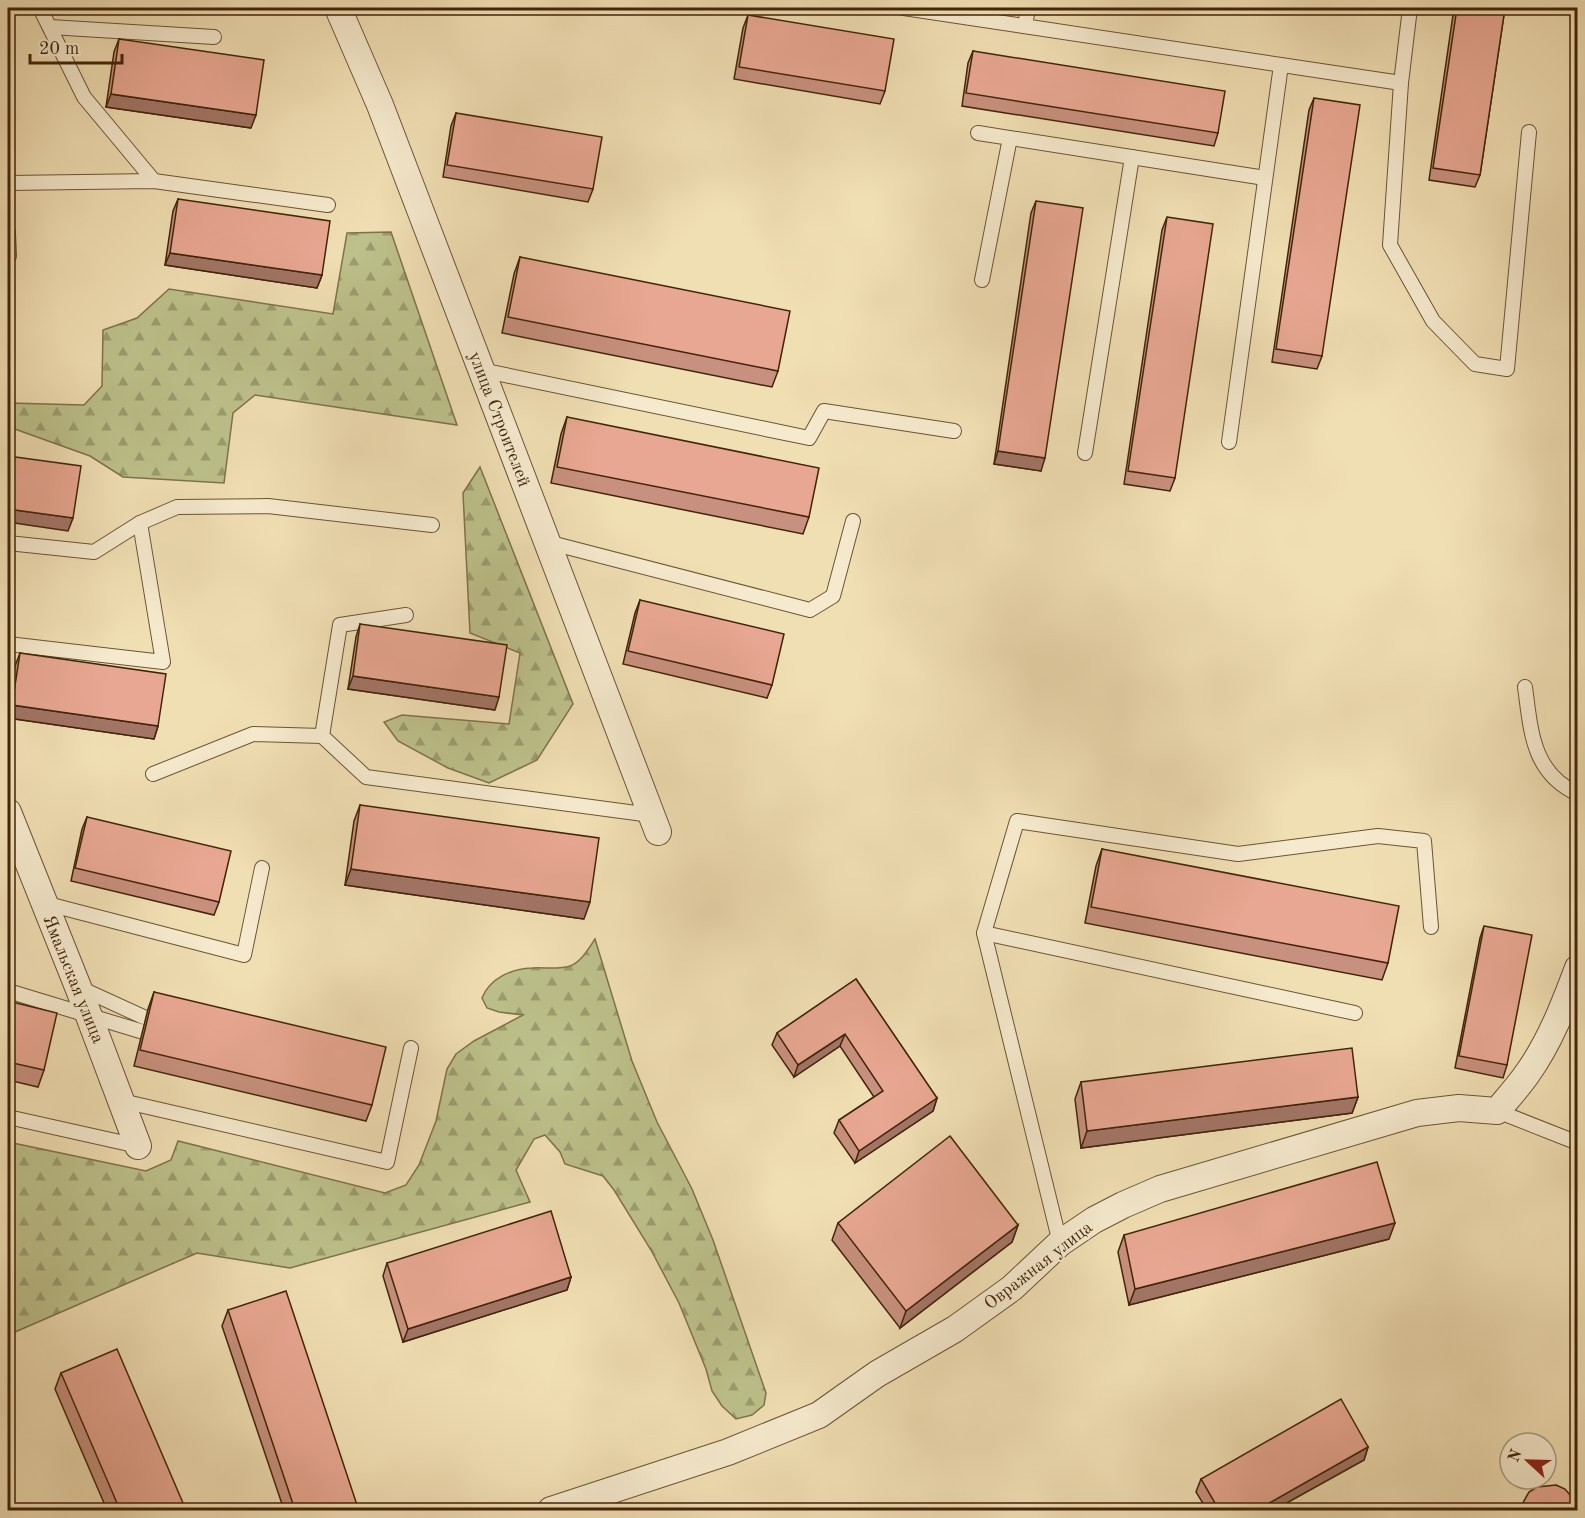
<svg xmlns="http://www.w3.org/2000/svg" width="1585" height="1518" font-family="'Old Standard TT',serif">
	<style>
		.forest { fill: url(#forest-firs); stroke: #7e734a; stroke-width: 1.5 }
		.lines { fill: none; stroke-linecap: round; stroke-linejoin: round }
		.service-casing { stroke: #6c5434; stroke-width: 16 }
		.minor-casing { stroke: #6c5434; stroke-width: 28 }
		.service { stroke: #f6eace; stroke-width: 14 }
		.minor { stroke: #f6eace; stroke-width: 26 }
		.wall { fill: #c8907e; stroke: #402509; stroke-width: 1.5 }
		.shaded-wall { fill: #a27566; stroke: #402509; stroke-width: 1.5 }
		.building { fill: #e8a792; stroke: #402509; stroke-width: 1.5 }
		.labels { text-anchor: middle; stroke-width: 4.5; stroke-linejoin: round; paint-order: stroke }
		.street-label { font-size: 18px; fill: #402509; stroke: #f6eace }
	</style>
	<defs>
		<pattern id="forest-firs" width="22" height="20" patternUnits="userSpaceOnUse" patternTransform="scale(1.5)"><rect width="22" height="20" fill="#bdc18b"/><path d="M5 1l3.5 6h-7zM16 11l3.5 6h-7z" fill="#9b9d70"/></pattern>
	</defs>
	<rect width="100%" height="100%" fill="#f1dfb4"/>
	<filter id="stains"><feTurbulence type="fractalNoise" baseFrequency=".00333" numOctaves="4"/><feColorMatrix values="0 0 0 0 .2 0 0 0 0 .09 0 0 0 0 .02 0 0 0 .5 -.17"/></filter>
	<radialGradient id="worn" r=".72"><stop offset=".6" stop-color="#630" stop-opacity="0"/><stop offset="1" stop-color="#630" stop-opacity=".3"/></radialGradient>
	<g class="forest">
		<polygon points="391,232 457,425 255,395 233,413 224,483 123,477 90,456 9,427 9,403 84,405 102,386 103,330 137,318 169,289 333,314 347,233"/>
		<polygon points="480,467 573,704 537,760 489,783 448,768 398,741 384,722 402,715 509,724 520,653 470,633 463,493"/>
		<path d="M595 939 632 1061 657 1122 692 1189 713 1240 766 1393 764 1405 752 1415 736 1419 722 1406 712 1391 706 1369 679 1303 651 1250 614 1190 603 1176 565 1164 560 1152 545 1135 534 1139 516 1170 530 1202 290 1268 197 1253 8 1335V1142L146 1171 171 1160 178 1141 385 1193 406 1185 419 1165 436 1121 447 1069 456 1054 474 1041 523 1015 499 1012 487 1008 482 998C490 978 511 969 532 968 544 967 558 970 570 966 581 962 589 948 595 939Z"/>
	</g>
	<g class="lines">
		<defs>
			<g id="service">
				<polyline points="40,8 84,97 154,181"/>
				<polyline points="904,8 1401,83 1410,8"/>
				<polyline points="1025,26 1028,8"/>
				<polyline points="50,27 214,37"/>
				<polyline points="1401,83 1390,245 1433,321 1475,364 1507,369 1529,132"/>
				<polyline points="978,133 1265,178"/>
				<polyline points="8,183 154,181 328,205"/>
				<polyline points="8,233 9,256 8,256"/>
				<polyline points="982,280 1010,138"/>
				<polyline points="481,370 809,438 824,411 954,431"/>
				<polyline points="1229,442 1281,65"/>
				<polyline points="1085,453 1132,157"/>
				<polyline points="547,542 810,610 833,596 853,521"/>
				<polyline points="8,543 94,552 140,523 177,507 268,506 432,525"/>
				<polyline points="8,644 163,662 140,523"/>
				<path d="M1525 687C1531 731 1532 773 1578 794"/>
				<polyline points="322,736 340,625 406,615"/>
				<polyline points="153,774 253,734 322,736 366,777 651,815"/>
				<polyline points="44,903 244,955 262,868"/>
				<polyline points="984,933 1355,1013"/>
				<polyline points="78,987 161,1025"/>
				<polyline points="8,991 160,1037"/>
				<polyline points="122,1101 387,1162 411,1048"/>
				<polyline points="1497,1111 1578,1143"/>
				<polyline points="8,1117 138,1146"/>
				<polyline points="1060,1243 984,933 1017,821 1238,854 1378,836 1424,841 1431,927"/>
			</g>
			<g id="minor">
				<polyline points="338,8 380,105 658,832"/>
				<polyline points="8,812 78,987 138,1146"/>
				<path d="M551 1510 728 1452 819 1415 877 1374 955 1329 1012 1288 1060 1243 1094 1220 1123 1205 1160 1189 1417 1113 1459 1108 1497 1111C1507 1099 1518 1087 1527 1074 1550 1042 1564 1005 1578 968"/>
			</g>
		</defs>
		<use href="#service" class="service-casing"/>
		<use href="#minor" class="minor-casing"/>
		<use href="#service" class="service"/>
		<use href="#minor" class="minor"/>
	</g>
	<g class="wall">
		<polygon points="1454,8 1505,8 1480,175 1475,187 1429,180"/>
		<polygon points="748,15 885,91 880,104 734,79 743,28"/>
		<polygon points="119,39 251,128 106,107 114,52"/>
		<polygon points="973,51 1218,133 1214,146 962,106 968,63"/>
		<polygon points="1314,98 1322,356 1317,369 1272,362 1309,110"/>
		<polygon points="456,113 593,189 588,202 443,177 451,126"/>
		<polygon points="178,199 322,275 317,288 165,265 173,211"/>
		<polygon points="1036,201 1041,471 994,464 1031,213"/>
		<polygon points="1167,217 1175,478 1170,491 1124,484 1162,230"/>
		<polygon points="520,257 778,371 772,387 502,333 514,274"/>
		<polygon points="567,417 809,517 803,534 551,483 561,434"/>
		<polygon points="640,600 772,685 767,698 623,664 635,613"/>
		<polygon points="360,624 495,710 348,689 356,637"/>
		<polygon points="20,653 158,726 154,739 8,718 15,666"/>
		<polygon points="360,805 584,919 345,885 354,821"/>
		<polygon points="87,817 219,902 214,915 71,881 82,829"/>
		<polygon points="1102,849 1388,963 1382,980 1085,923 1096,866"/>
		<polygon points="1484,926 1507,1065 1503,1078 1455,1068 1480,938"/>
		<polygon points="856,979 937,1098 933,1111 855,1163 834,1133 839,1120 874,1097 840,1046 794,1077 772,1045 777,1033"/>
		<polygon points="154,992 372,1105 366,1121 134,1066 148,1009"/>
		<polygon points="8,1001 44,1070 38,1087 8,1080"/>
		<polygon points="1081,1082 1358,1097 1352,1113 1081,1148 1075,1099"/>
		<polygon points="838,1223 1018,1225 1012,1242 900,1328 832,1240"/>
		<polygon points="1124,1235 1389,1239 1129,1305 1118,1252"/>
		<polygon points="387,1263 571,1277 567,1290 403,1342 383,1276"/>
		<polygon points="228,1310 357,1505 356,1510 284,1510 222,1326"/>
		<polygon points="61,1373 186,1510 107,1510 55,1389"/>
		<polygon points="1368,1447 1364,1460 1274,1510 1207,1510 1196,1492 1201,1479"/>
	</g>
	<g class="shaded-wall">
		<polygon points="111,94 256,115 251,128 106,107"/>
		<polygon points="170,253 322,275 317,288 165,265"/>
		<polygon points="998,451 1045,458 1041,471 994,464"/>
		<polygon points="8,509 73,518 68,531 8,522"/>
		<polygon points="353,676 499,697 495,710 348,689"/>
		<polygon points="12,705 158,726 154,739 8,718"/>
		<polygon points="351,869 590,902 584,919 345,885"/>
		<polygon points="845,1034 840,1046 794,1077 798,1065"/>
		<polygon points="1358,1097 1352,1113 1081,1148 1087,1131"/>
		<polygon points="937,1098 933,1111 855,1163 859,1151"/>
		<polygon points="1395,1223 1389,1239 1129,1305 1135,1289"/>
		<polygon points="1018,1225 1012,1242 900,1328 906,1311"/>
		<polygon points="571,1277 567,1290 403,1342 408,1329"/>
		<polygon points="1368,1447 1364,1460 1274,1510 1257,1510"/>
		<polygon points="357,1505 356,1510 342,1510"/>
	</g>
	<g class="building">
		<polygon points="1457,8 1505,8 1480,175 1433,168"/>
		<polygon points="748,15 894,39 885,91 739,67"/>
		<polygon points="119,39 264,60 256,115 111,94"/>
		<polygon points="973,51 1225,91 1218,133 966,93"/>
		<polygon points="1314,98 1360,105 1322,356 1276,349"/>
		<polygon points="456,113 602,137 593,189 447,165"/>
		<polygon points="178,199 330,221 322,275 170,253"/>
		<polygon points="1036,201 1083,208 1045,458 998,451"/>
		<polygon points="1167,217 1213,224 1175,478 1128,471"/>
		<polygon points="520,257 790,311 778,371 508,317"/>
		<polygon points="567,417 819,468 809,517 557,467"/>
		<polygon points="8,456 81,466 73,518 8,509"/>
		<polygon points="640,600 784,634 772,685 628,651"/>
		<polygon points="360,624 507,645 499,697 353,676"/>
		<polygon points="20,653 166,674 158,726 12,705"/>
		<polygon points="360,805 599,838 590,902 351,869"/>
		<polygon points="87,817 231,851 219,902 75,868"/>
		<polygon points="1102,849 1399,906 1388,963 1091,907"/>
		<polygon points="1484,926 1532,935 1507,1065 1459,1056"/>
		<polygon points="856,979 937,1098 859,1151 839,1120 883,1091 845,1034 798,1065 777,1033"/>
		<polygon points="154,992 386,1047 372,1105 140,1050"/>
		<polygon points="8,1001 57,1013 44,1070 8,1062"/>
		<polygon points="1352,1048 1358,1097 1087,1131 1081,1082"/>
		<polygon points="950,1136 1018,1225 906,1311 838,1223"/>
		<polygon points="1377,1162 1395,1223 1135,1289 1124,1235"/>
		<polygon points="551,1211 571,1277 408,1329 387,1263"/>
		<polygon points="286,1291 357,1505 342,1510 295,1510 228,1310"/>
		<polygon points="117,1349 186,1510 120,1510 61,1373"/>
		<polygon points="1341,1399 1368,1447 1257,1510 1219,1510 1201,1479"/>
		<polygon points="1556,1485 1565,1489 1577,1503 1578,1510 1520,1510 1520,1508 1529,1492 1537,1487"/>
	</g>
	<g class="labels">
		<g class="street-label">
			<text transform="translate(500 419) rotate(69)" y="6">улица Строителей</text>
			<text transform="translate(74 979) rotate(68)" y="6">Ямальская улица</text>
			<text transform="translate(1038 1265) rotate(-38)" y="6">Овражная улица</text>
		</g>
	</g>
	<rect width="1585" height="1518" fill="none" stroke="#f1dfb4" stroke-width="30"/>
	<rect x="9" y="9" width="1567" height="1500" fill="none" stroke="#402509" stroke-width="3"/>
	<rect x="15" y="15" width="1555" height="1488" fill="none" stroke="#402509" stroke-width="1.5"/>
	<g transform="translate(1528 1461) rotate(292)"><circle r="28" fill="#f6eace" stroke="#ad9b7f" stroke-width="1.5"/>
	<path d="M0-4.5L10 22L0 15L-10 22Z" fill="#8f2418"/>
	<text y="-9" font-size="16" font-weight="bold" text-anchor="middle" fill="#402509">N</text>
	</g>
	<path d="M30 54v9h92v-9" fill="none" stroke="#402509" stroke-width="3"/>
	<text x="39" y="54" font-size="18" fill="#402509" stroke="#f6eace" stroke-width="4.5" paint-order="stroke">20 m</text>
	<rect width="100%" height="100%" filter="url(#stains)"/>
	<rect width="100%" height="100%" fill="url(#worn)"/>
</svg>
